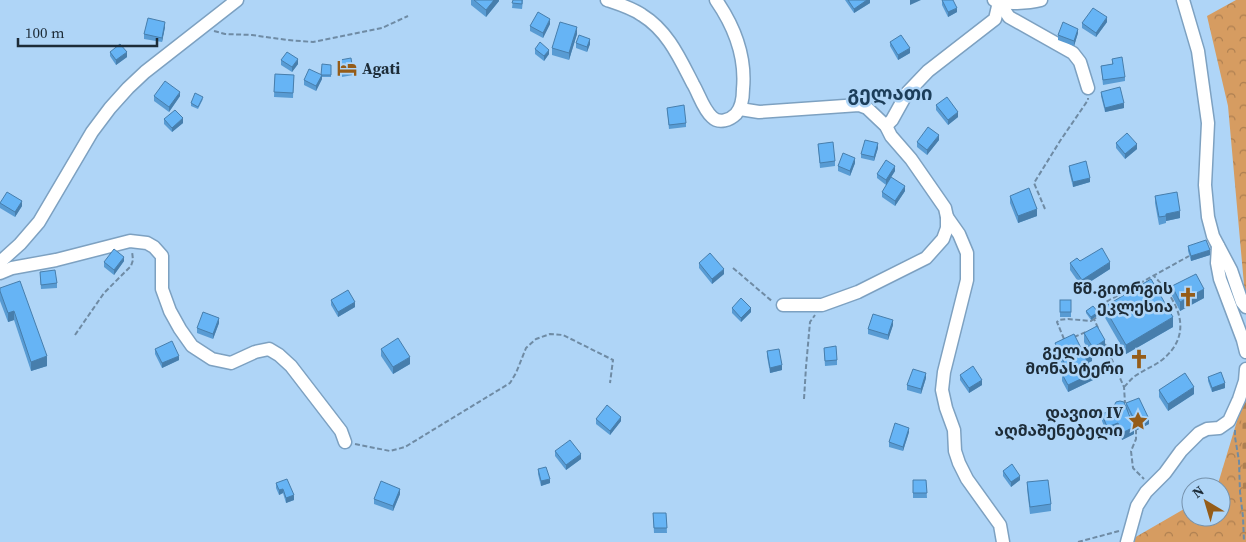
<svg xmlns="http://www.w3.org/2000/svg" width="1246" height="542" font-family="'Source Serif 4','Noto Sans Georgian',serif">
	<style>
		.forest { fill: url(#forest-crowns) }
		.cemetery { fill: url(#cemetery-stones) }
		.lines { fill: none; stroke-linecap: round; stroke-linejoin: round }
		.minor-casing { stroke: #7da1c1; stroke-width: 15 }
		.path { stroke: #6f8ba4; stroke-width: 2; stroke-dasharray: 5 2.5; stroke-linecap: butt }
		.minor { stroke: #fff; stroke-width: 12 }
		.wall { fill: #589bd3 }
		.shaded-wall { fill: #477eac }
		.building { fill: #66b4f5; stroke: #477eac }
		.labels { text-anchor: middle; stroke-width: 5; stroke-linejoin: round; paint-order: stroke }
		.poi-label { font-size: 16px; font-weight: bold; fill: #1d2c38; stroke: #afd5f7; text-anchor: end }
		.quarter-label { font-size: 19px; font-weight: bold; fill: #1c3e5a; stroke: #afd5f7 }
	</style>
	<defs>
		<pattern id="forest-crowns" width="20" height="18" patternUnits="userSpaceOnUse" patternTransform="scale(1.25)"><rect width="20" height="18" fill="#d69c61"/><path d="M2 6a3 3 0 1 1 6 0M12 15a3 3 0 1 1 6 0" fill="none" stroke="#ad7f51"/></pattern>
		<pattern id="cemetery-stones" width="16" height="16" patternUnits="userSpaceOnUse" patternTransform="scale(1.25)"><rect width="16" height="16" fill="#d69c61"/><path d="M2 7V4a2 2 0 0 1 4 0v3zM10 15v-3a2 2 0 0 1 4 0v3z" fill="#ad7f51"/></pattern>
	</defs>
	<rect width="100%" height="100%" fill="#afd5f7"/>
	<g class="forest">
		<polygon points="1236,0 1246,0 1246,307 1228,106 1207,16"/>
		<polygon points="1246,389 1246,542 1127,542 1191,505 1191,517 1221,517 1221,487 1217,487 1237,421 1243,404"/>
	</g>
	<polygon class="cemetery" points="1246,392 1246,493 1243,493 1241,408"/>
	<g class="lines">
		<defs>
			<g id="minor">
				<path d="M607 0C619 4 632 8 642 15 668 31 680 59 693 84 699 94 703 109 712 117 719 124 730 120 736 114 742 107 743 98 743 89 746 57 734 26 716 0"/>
				<path d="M994 0C1005 5 1029 3 1041 0"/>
				<polyline points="1183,0 1198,51 1208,123 1205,185 1208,217 1213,236 1231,270 1242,302 1246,307"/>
				<polyline points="999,2 1009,17 1073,53 1080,62 1088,88"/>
				<polyline points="740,109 759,112 859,105 867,108 886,126 891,136 911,159 945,208 947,217 947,228 943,239 926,258 858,292 822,305 783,305"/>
				<polyline points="886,126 892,120 907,93 928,71 995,19 999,2"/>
				<polyline points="947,217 959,234 967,253 967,280 944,372 942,390 946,408 954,430 955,451 959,463 967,479 1000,525 1003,542"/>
				<polyline points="1218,246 1217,263 1220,279 1243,340 1246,352"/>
				<polyline points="0,262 20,244 39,222 92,132 110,108 128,88 145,72 237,0"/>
				<polyline points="0,273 12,268 56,260 130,241 147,243 154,247 162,256 162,289 170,311 180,329 192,346 212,359 231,363 255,352 269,349 279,355 291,366 341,431 345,442"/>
				<polyline points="1127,542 1137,506 1146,492 1165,473 1181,451 1199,433 1207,429 1219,428 1229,421 1239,399 1245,381 1246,369"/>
			</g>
		</defs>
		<use href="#minor" class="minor-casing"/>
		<g class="path">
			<polyline points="214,31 225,34 252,35 287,40 313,42 382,28 408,16"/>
			<polyline points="1045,209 1034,183 1060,141 1088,100 1088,98"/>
			<polyline points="733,268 773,302"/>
			<polyline points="1098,328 1094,319 1101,314 1097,307 1189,256"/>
			<polyline points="75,335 104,293 131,266 133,260 132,251"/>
			<polyline points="1074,337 1086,332"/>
			<polyline points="1064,339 1057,322 1059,320 1068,319 1091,321 1094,319"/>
			<polyline points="1105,344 1124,387 1125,403"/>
			<path d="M1124 387C1128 383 1131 379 1135 376 1144 370 1154 366 1162 360 1195 333 1178 301 1154 276"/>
			<polyline points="804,399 806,367 810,322 815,315"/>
			<polyline points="1129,416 1136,430 1136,439 1131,451 1133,468 1144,479"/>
			<polyline points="1235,430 1235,437 1239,461 1240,492 1243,517 1244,542"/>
			<polyline points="355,444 390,451 405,447 510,383 516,373 526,348 536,339 550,334 563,335 613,360 610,383"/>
			<polyline points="1078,542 1119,531"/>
		</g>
		<use href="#minor" class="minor"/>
	</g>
	<g class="wall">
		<polygon points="471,0 499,0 499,1 486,17 471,5"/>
		<polygon points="513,0 523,0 522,9 512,8"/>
		<polygon points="845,0 870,0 870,3 854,13"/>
		<polygon points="942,0 957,12 948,17 942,5"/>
		<polygon points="1107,22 1096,37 1082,28 1082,23"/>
		<polygon points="550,24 543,38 530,31 530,26"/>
		<polygon points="165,27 162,42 144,39 144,34"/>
		<polygon points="1078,33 1074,46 1058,40 1058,35"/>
		<polygon points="577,34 569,60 552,55 552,48"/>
		<polygon points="890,42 910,53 898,60 890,46"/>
		<polygon points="576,43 590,44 587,52 576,48"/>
		<polygon points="535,49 549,54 544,61 535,54"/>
		<polygon points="110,52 127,57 116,65 110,56"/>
		<polygon points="1112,59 1125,77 1125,81 1103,85 1101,66 1112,64"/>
		<polygon points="281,60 298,64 292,72 281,65"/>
		<polygon points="340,60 353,71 353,75 342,77"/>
		<polygon points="331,65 331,77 322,77 322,79 316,91 304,85 304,80 321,75"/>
		<polygon points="275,74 294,75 293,98 274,97"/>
		<polygon points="1101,92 1124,108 1105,112 1101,96"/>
		<polygon points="154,96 180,96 169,112 154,101"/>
		<polygon points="203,99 198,109 191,106 191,103"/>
		<polygon points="936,105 958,117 948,125 936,110"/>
		<polygon points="667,108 686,123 686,127 669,129"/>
		<polygon points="164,119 183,123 172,132 164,124"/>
		<polygon points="939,140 927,155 917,147 917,142"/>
		<polygon points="1116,143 1137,149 1125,159 1116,148"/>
		<polygon points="818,144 835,161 835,166 820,168"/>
		<polygon points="878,148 874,161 861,158 861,154"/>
		<polygon points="855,163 850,176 838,171 838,166"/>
		<polygon points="1069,166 1090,182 1073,187 1069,171"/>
		<polygon points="895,171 886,185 877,178 877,174"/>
		<polygon points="905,191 895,206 882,197 882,192"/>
		<polygon points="1010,196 1037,216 1018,223 1010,203"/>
		<polygon points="1155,196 1180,218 1166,221 1166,223 1159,225 1155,203"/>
		<polygon points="0,203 22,206 15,217 0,208"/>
		<polygon points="1188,246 1210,255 1191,261 1188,251"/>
		<polygon points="124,261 114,275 104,267 104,262"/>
		<polygon points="1080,261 1110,269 1082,287 1070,270 1070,263"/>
		<polygon points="699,263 724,274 712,284 699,268"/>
		<polygon points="40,272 57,283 57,288 41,289"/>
		<polygon points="1172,286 1204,298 1180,311 1172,296"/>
		<polygon points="0,288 47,366 31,371 14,320 8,322 0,301"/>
		<polygon points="331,300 355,307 338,317 331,305"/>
		<rect x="1060" y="300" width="11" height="17"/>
		<polygon points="1104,307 1173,327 1126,354 1104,316"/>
		<polygon points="732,308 751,312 741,322 732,313"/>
		<polygon points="1086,311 1098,315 1091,320 1086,313"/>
		<polygon points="219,323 213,339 197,333 197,328"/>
		<polygon points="893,325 888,340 868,334 868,329"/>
		<polygon points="1084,333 1105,350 1093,357 1092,355 1092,361 1088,363 1093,380 1068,392 1062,381 1062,374 1066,372 1055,350 1055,343 1081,348 1086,346 1084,342"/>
		<polygon points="824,348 837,360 837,365 825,366"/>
		<polygon points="155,349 179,360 162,368 155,354"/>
		<polygon points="381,349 410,364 393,374 381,356"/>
		<polygon points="767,351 782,370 770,373 767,356"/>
		<polygon points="960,375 982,385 969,393 960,380"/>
		<polygon points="1208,377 1225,388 1212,392 1208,381"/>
		<polygon points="926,378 921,394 907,390 907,385"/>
		<polygon points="1159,390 1194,394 1168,411 1159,397"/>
		<polygon points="1126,403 1149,424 1137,430 1128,410 1134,434 1122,440 1118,430 1107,434 1102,421 1102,414 1114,409 1114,406 1126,408"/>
		<polygon points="596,419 621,421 610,435 596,424"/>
		<polygon points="909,432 903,451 889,447 889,442"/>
		<polygon points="555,451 581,459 566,470 555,456"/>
		<polygon points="538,469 550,483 541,486 538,474"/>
		<polygon points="1003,471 1020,480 1011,487 1003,476"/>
		<polygon points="913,480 926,480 927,498 913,498"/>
		<polygon points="1027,482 1051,504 1051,511 1030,514 1027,489"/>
		<polygon points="276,483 294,500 286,503 283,493 279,495 276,488"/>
		<polygon points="400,494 393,511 374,504 374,499"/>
		<polygon points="653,513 666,513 667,533 654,533"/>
	</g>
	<g class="shaded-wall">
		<polygon points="494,0 499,0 499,1 486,17 486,10"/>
		<polygon points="867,0 870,0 870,3 854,13 854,9"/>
		<polygon points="910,0 921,0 910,5"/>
		<polygon points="957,8 957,12 948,17 948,12"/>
		<polygon points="1107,17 1107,22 1096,37 1096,33"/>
		<polygon points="550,19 550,24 543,38 543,33"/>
		<polygon points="165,22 165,27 162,42 162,38"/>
		<polygon points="577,27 577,34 569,60 569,53"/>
		<polygon points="1078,29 1078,33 1074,46 1074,41"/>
		<polygon points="590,39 590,44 587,52 587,47"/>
		<polygon points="910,48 910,53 898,60 898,55"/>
		<polygon points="549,50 549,54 544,61 544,56"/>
		<polygon points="127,52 127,57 116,65 116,60"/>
		<polygon points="298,59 298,64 292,72 292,67"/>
		<polygon points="322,75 322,79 316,91 316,86"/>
		<polygon points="180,92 180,96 169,112 169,107"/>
		<polygon points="1124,103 1124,108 1105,112 1105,108"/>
		<polygon points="958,112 958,117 948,125 948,120"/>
		<polygon points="183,118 183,123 172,132 172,128"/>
		<polygon points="939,135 939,140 927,155 927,150"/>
		<polygon points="878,143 878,148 874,161 874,157"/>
		<polygon points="1137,144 1137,149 1125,159 1125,154"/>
		<polygon points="855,158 855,163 850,176 850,171"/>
		<polygon points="895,166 895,171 886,185 886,180"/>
		<polygon points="1090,178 1090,182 1073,187 1073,182"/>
		<polygon points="905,186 905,191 895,206 895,201"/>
		<polygon points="22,201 22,206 15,217 15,212"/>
		<polygon points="1037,209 1037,216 1018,223 1018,216"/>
		<polygon points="1180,211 1180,218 1166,221 1166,214"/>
		<polygon points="1210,250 1210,255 1191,261 1191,256"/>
		<polygon points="124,257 124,261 114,275 114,270"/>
		<polygon points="1110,262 1110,269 1082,287 1082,280"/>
		<polygon points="724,269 724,274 712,284 712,279"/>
		<polygon points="1204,289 1204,298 1180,311 1180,302"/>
		<polygon points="355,302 355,307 338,317 338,312"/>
		<polygon points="751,308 751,312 741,322 741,318"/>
		<polygon points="14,311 14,320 8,322 8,313"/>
		<polygon points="1098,312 1098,315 1091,320 1091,317"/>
		<polygon points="1173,317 1173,327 1126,354 1126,345"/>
		<polygon points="219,318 219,323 213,339 213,334"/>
		<polygon points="893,320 893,325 888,340 888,335"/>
		<polygon points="1105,340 1105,350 1093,357 1093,348"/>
		<polygon points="1092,354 1092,361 1085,364 1085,357"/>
		<polygon points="47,356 47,366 31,371 31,362"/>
		<polygon points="179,356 179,360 162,368 162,363"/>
		<polygon points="410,357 410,364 393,374 393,367"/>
		<polygon points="782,365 782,370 770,373 770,368"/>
		<polygon points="926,373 926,378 921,394 921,389"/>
		<polygon points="1093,373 1093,380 1068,392 1068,385"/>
		<polygon points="982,380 982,385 969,393 969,388"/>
		<polygon points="1225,383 1225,388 1212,392 1212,388"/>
		<polygon points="1194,387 1194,394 1168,411 1168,404"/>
		<polygon points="621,417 621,421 610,435 610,431"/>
		<polygon points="1149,419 1149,424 1137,430 1137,425"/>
		<polygon points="1118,423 1118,430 1107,434 1107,427"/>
		<polygon points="1134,427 1134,434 1122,440 1122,433"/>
		<polygon points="909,428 909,432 903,451 903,447"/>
		<polygon points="581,454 581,459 566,470 566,465"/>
		<polygon points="1020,476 1020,480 1011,487 1011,482"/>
		<polygon points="550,479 550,483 541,486 541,481"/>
		<polygon points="283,489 283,493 279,495 279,490"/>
		<polygon points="400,489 400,494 393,511 393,506"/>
		<polygon points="294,495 294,500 286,503 286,498"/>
	</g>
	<g class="building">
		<polygon points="474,0 494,0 486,10"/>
		<polygon points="513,0 522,0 522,4 512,3"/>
		<polygon points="848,0 867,0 854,9"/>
		<polygon points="942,0 953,0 957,8 948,12"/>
		<polygon points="1093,8 1107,17 1096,33 1082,23"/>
		<polygon points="538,12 550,19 543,33 530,26"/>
		<polygon points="148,18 165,22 162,38 144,34"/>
		<polygon points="560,22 577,27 569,53 552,48"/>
		<polygon points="1063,22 1078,29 1074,41 1058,35"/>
		<polygon points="579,35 590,39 587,47 576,43"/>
		<polygon points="901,35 910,48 898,55 890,42"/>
		<polygon points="540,42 549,50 544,56 535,49"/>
		<polygon points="120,44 127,52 116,60 110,52"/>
		<polygon points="287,52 298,59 292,67 281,60"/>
		<polygon points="1122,57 1125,77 1103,80 1101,66 1113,64 1112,59"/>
		<polygon points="351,58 353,71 342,73 340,60"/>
		<polygon points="322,64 331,65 331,75 321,75"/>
		<polygon points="309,69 322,75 316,86 304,80"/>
		<polygon points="275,74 294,75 293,93 274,92"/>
		<polygon points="165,81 180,92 169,107 154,96"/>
		<polygon points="1120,87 1124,103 1105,108 1101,92"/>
		<polygon points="195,93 203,97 198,107 191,103"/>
		<polygon points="947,97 958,112 948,120 936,105"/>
		<polygon points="684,105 686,123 669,125 667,108"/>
		<polygon points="175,110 183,118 172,128 164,119"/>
		<polygon points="928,127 939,135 927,150 917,142"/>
		<polygon points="1127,133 1137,144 1125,154 1116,143"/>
		<polygon points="865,140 878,143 874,157 861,154"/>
		<polygon points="833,142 835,161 820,163 818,144"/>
		<polygon points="843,153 855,158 850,171 838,166"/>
		<polygon points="886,160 895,166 886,180 877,174"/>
		<polygon points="1086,161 1090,178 1073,182 1069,166"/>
		<polygon points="891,177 905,186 895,201 882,192"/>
		<polygon points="1029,188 1037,209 1018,216 1010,196"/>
		<polygon points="7,192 22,201 15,212 0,203"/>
		<polygon points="1177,192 1180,211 1166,214 1166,216 1159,217 1155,196"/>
		<polygon points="1206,240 1210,250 1191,256 1188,246"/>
		<polygon points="1102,248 1110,262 1082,280 1070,263 1077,258 1080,261"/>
		<polygon points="114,249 124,257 114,270 104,262"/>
		<polygon points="710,253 724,269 712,279 699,263"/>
		<polygon points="55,270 57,283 41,285 40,272"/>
		<polygon points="1196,274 1204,289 1180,302 1172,286"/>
		<polygon points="1151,279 1173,317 1126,345 1104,307"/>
		<polygon points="20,281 47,356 31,362 14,311 8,313 0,291 0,288"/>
		<polygon points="348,290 355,302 338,312 331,300"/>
		<polygon points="741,298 751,308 741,318 732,308"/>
		<rect x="1060" y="300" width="11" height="12"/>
		<polygon points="1093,306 1098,312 1091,317 1086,311"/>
		<polygon points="203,312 219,318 213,334 197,328"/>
		<polygon points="873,314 893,320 888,335 868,329"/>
		<polygon points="1097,326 1105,340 1093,348 1084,333"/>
		<polygon points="1074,334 1081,348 1087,345 1090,350 1092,354 1085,357 1093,373 1068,385 1062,374 1068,371 1055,343"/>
		<polygon points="398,338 410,357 393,367 381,349"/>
		<polygon points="172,341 179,356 162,363 155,349"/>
		<polygon points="836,346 837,360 825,361 824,348"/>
		<polygon points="779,349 782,365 770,368 767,351"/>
		<polygon points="973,366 982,380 969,388 960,375"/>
		<polygon points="913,369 926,373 921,389 907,385"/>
		<polygon points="1221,372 1225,383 1212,388 1208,377"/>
		<polygon points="1185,373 1194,387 1168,404 1159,390"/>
		<polygon points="1139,398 1149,419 1137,425 1126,403"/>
		<polygon points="1120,401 1124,402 1134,427 1122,433 1118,423 1107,427 1102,414 1115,409 1114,406 1116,402"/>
		<polygon points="607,405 621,417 610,431 596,419"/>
		<polygon points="895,423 909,428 903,447 889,442"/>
		<polygon points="570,440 581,454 566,465 555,451"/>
		<polygon points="1012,464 1020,476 1011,482 1003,471"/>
		<polygon points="546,467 550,479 541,481 538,469"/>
		<polygon points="287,479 294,495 286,498 283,489 279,490 276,483"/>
		<polygon points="913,480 926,480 927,493 913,493"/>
		<polygon points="1048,480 1051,504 1030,507 1027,482"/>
		<polygon points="381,481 400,489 393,506 374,499"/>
		<polygon points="653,513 666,513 667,528 654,528"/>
	</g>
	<defs>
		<symbol id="hotel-bare" viewBox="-9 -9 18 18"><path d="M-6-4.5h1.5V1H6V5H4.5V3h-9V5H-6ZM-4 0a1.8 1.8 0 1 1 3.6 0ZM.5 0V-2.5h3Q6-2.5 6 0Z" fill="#955c18" stroke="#afd5f7" stroke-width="2.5" paint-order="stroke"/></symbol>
		<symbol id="church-bare" viewBox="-9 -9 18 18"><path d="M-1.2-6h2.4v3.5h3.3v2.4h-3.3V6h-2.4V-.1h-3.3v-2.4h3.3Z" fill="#955c18" stroke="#afd5f7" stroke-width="2.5" paint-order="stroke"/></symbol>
		<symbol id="sight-bare" viewBox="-9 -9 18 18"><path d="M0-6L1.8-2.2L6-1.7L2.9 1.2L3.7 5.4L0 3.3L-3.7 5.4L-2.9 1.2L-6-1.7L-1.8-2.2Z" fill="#955c18" stroke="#afd5f7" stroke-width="2.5" paint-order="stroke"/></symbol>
	</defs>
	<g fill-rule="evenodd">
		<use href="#hotel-bare" x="333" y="54" width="28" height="28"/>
		<use href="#church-bare" x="1174" y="283" width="28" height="28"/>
		<use href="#church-bare" x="1125" y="345" width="28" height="28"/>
		<use href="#sight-bare" x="1124" y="407" width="28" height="28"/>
	</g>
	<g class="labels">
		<g class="poi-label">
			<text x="362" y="74" text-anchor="start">Agati</text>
			<text x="1173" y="294">წმ.გიორგის<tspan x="1173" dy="18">ეკლესია</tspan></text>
			<text x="1124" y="356">გელათის<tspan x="1124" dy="18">მონასტერი</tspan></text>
			<text x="1123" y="418">დავით IV<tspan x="1123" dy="18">აღმაშენებელი</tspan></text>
		</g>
		<g class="quarter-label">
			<text x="890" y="100">გელათი</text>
		</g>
	</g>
	<g transform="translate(1206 502) rotate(322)"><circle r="24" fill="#afd5f7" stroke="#7591ab"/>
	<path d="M0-4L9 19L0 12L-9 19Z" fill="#955c18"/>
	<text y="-8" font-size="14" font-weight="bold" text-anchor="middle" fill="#1d2c38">N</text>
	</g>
	<path d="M18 38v8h139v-8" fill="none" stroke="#1d2c38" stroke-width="2.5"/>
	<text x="25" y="38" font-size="15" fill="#1d2c38" stroke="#afd5f7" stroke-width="4" paint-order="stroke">100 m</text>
</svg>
